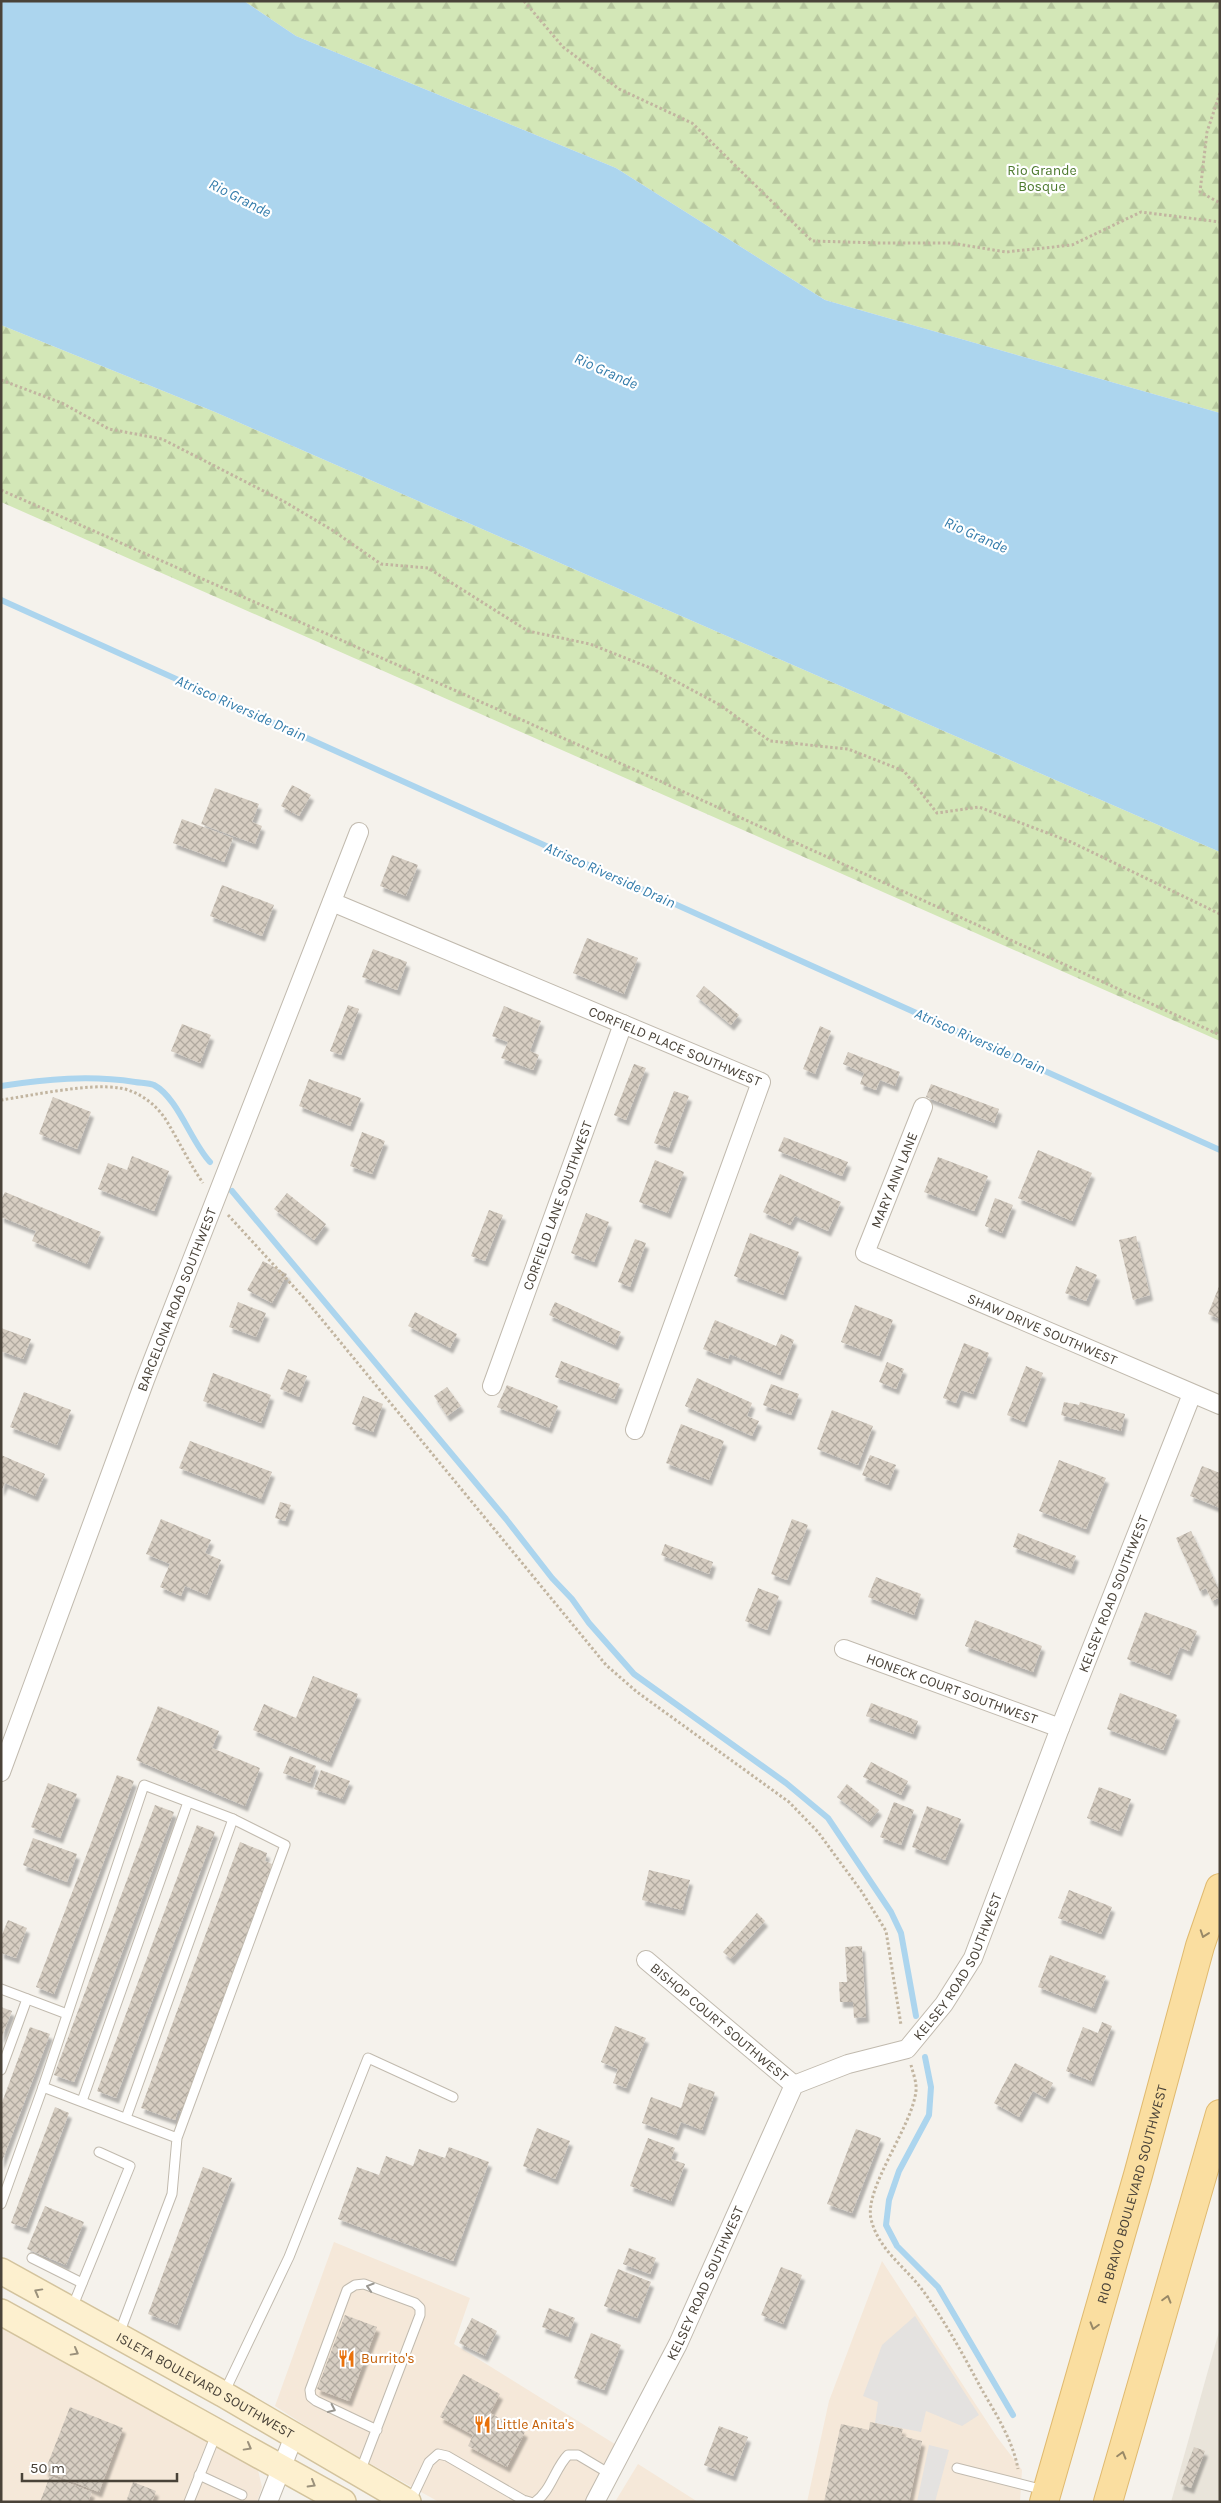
<svg xmlns="http://www.w3.org/2000/svg" width="1221" height="2503" font-family="Karla,sans-serif">
	<style>
		.residential { fill: #e9e4da }
		.commercial { fill: #f5e8d9 }
		.forest { fill: url(#forest-firs) }
		.parking { fill: #e4e2e0 }
		.water { fill: #acd5ee }
		.lines { fill: none; stroke-linecap: round; stroke-linejoin: round }
		.stream { stroke: #acd5ee; stroke-width: 6 }
		.building { fill: url(#building-cross-hatch); filter: url(#shadow) }
		.lane-casing { stroke: #c1baae; stroke-width: 11 }
		.street-casing { stroke: #c1baae; stroke-width: 20 }
		.secondary-casing { stroke: #d3c39d; stroke-width: 28 }
		.primary-casing { stroke: #e0ba6f; stroke-width: 30 }
		.path { stroke: #c2b5a0; stroke-width: 3; stroke-dasharray: 2.5 2.5; stroke-linecap: butt }
		.lane { stroke: #fff; stroke-width: 9 }
		.street { stroke: #fff; stroke-width: 18 }
		.secondary { stroke: #fdf0cf; stroke-width: 25 }
		.primary { stroke: #fadea0; stroke-width: 28 }
		.oneway { stroke: #998967 }
		.oneway2 { stroke: #9b9892 }
		.oneway3 { stroke: #9b917c }
		.labels { text-anchor: middle; stroke-width: 4.5; stroke-linejoin: round; paint-order: stroke }
		.park-label { font-size: 14px; fill: #4d7a2e; stroke: #fff }
		.street-label { font-size: 14px; fill: #4a4339; stroke: #fff }
		.food-label { font-size: 14px; fill: #c56008; stroke: #fff; text-anchor: start }
		.water-label { font-size: 15px; font-style: italic; fill: #337cab; stroke: #fff }
	</style>
	<defs>
		<pattern id="forest-firs" width="22" height="20" patternUnits="userSpaceOnUse" patternTransform="scale(1.25)"><rect width="22" height="20" fill="#d3e7b7"/><path d="M5 1l3.5 6h-7zM16 11l3.5 6h-7z" fill="#b7c79e"/></pattern>
		<pattern id="building-cross-hatch" width="8" height="8" patternUnits="userSpaceOnUse" patternTransform="scale(1.25)"><rect width="8" height="8" fill="#d7cec2"/><path d="M0 0l8 8M0 8l8-8" fill="none" stroke="#b0a99f"/></pattern>
		<filter id="shadow"><feDropShadow dx="3" dy="5.5" stdDeviation="1" flood-color="#0004"/></filter>
	</defs>
	<rect width="100%" height="100%" fill="#f5f2ec"/>
	<polygon class="residential" points="1220,2328 1220,2502 1171,2502"/>
	<g class="commercial">
		<polygon points="334,2242 470,2298 454,2344 618,2446 586,2502 439,2502 326,2439 275,2406"/>
		<polygon points="882,2261 997,2437 1022,2470 1020,2502 807,2502 829,2401"/>
		<polygon points="1,2323 257,2466 262,2487 257,2502 1,2502"/>
		<polygon points="638,2464 698,2502 615,2502"/>
	</g>
	<g class="forest">
		<polygon points="244,1 1220,1 1220,413 825,300 616,168 296,36"/>
		<polygon points="1,325 215,412 1220,852 1220,1041 1,502"/>
	</g>
	<g class="parking">
		<polygon points="915,2316 979,2415 962,2426 926,2411 921,2432 875,2423 878,2402 863,2396 882,2345"/>
		<polygon points="929,2445 949,2450 935,2502 917,2502"/>
	</g>
	<polygon class="water" points="1,1 244,1 296,36 616,168 825,300 1220,413 1220,852 215,412 1,325"/>
	<g class="lines">
		<g class="stream">
			<polyline points="1,600 1220,1150"/>
			<path d="M1 1086C46 1079 90 1075 135 1082 140 1083 149 1083 154 1085 178 1098 191 1142 210 1162"/>
			<polyline points="232,1191 506,1519 552,1578 572,1599 589,1623 634,1674 786,1783 828,1818 891,1912 901,1933 916,2016"/>
			<polyline points="925,2057 931,2087 929,2115 899,2171 889,2200 886,2225 897,2246 938,2287 1013,2415"/>
		</g>
	</g>
	<g class="building">
		<polygon points="292,785 311,795 299,816 281,806"/>
		<polygon points="215,788 259,804 252,822 262,826 255,844 201,824"/>
		<polygon points="182,819 233,838 224,862 173,843"/>
		<polygon points="392,855 418,865 406,896 380,886"/>
		<polygon points="222,885 274,905 262,936 210,916"/>
		<polygon points="587,938 638,958 624,994 573,973"/>
		<polygon points="373,949 407,962 397,990 362,977"/>
		<polygon points="704,986 739,1015 731,1025 696,996"/>
		<polygon points="348,1005 359,1009 341,1055 330,1051"/>
		<polygon points="504,1006 541,1021 530,1051 539,1055 533,1070 501,1058 508,1042 492,1036"/>
		<polygon points="182,1024 211,1035 200,1063 171,1051"/>
		<polygon points="820,1026 831,1031 815,1074 803,1069"/>
		<polygon points="848,1052 900,1072 895,1086 880,1080 876,1090 860,1084 864,1073 843,1064"/>
		<polygon points="634,1064 646,1068 626,1120 614,1115"/>
		<polygon points="309,1079 361,1098 350,1126 299,1106"/>
		<polygon points="931,1084 999,1109 994,1123 926,1097"/>
		<polygon points="674,1091 689,1096 669,1148 654,1143"/>
		<polygon points="53,1097 91,1112 77,1149 39,1134"/>
		<polygon points="362,1132 385,1141 372,1174 350,1166"/>
		<polygon points="784,1137 848,1162 842,1176 778,1151"/>
		<polygon points="1038,1150 1092,1173 1072,1221 1018,1198"/>
		<polygon points="132,1156 169,1171 154,1211 98,1189 108,1163 127,1170"/>
		<polygon points="938,1157 988,1176 974,1211 924,1192"/>
		<polygon points="655,1160 684,1172 668,1213 639,1202"/>
		<polygon points="780,1174 841,1202 828,1231 795,1216 790,1225 763,1212"/>
		<polygon points="5,1192 101,1232 87,1264 32,1241 36,1231 1,1217 1,1200"/>
		<polygon points="287,1193 326,1224 314,1240 274,1209"/>
		<polygon points="995,1198 1013,1205 1002,1233 985,1226"/>
		<polygon points="489,1210 503,1215 485,1261 471,1256"/>
		<polygon points="586,1213 609,1222 594,1262 571,1253"/>
		<polygon points="750,1233 799,1252 783,1295 734,1276"/>
		<polygon points="1136,1236 1150,1295 1133,1300 1119,1240"/>
		<polygon points="635,1239 646,1243 630,1287 618,1282"/>
		<polygon points="263,1261 287,1274 272,1303 247,1290"/>
		<polygon points="1076,1266 1097,1275 1086,1301 1065,1293"/>
		<polygon points="1220,1284 1220,1319 1208,1314"/>
		<polygon points="238,1302 266,1313 256,1337 229,1327"/>
		<polygon points="555,1302 621,1332 615,1345 549,1315"/>
		<polygon points="855,1305 893,1320 879,1356 841,1342"/>
		<polygon points="415,1312 457,1334 450,1348 408,1326"/>
		<polygon points="715,1320 776,1346 781,1334 794,1340 780,1375 730,1354 728,1359 703,1349"/>
		<polygon points="1,1328 31,1339 23,1359 1,1351"/>
		<polygon points="964,1343 989,1353 973,1394 961,1390 956,1403 943,1398"/>
		<polygon points="561,1361 620,1384 614,1399 555,1377"/>
		<polygon points="887,1362 904,1369 896,1389 879,1382"/>
		<polygon points="1026,1366 1043,1373 1024,1422 1007,1415"/>
		<polygon points="288,1369 307,1376 299,1397 280,1389"/>
		<polygon points="213,1373 271,1395 261,1423 203,1401"/>
		<polygon points="697,1378 752,1403 747,1416 759,1421 752,1436 685,1406"/>
		<polygon points="771,1384 799,1394 791,1415 763,1405"/>
		<polygon points="507,1385 558,1406 549,1428 497,1407"/>
		<polygon points="447,1387 461,1406 447,1416 434,1396"/>
		<polygon points="24,1392 71,1410 57,1445 10,1427"/>
		<polygon points="363,1396 383,1404 373,1432 352,1424"/>
		<polygon points="1064,1402 1079,1405 1080,1402 1125,1414 1121,1431 1061,1415"/>
		<polygon points="832,1410 873,1426 858,1465 817,1449"/>
		<polygon points="681,1424 724,1441 709,1480 666,1463"/>
		<polygon points="190,1441 272,1472 261,1499 179,1468"/>
		<polygon points="1,1455 45,1474 35,1496 5,1483 1,1491"/>
		<polygon points="870,1455 896,1465 888,1485 862,1475"/>
		<polygon points="1059,1460 1106,1478 1086,1529 1039,1511"/>
		<polygon points="1202,1466 1220,1473 1220,1508 1190,1496"/>
		<polygon points="280,1502 291,1505 285,1521 275,1518"/>
		<polygon points="161,1519 211,1540 205,1553 221,1560 207,1595 185,1586 181,1596 160,1587 170,1564 146,1554"/>
		<polygon points="792,1519 808,1525 787,1580 771,1574"/>
		<polygon points="1191,1531 1220,1592 1220,1597 1212,1601 1206,1588 1200,1591 1176,1538"/>
		<polygon points="1018,1533 1076,1556 1071,1569 1013,1547"/>
		<polygon points="665,1544 713,1562 709,1574 661,1555"/>
		<polygon points="876,1577 921,1594 914,1615 868,1597"/>
		<polygon points="758,1588 779,1596 767,1630 745,1621"/>
		<polygon points="1145,1612 1197,1631 1189,1651 1180,1647 1169,1675 1127,1659"/>
		<polygon points="975,1620 1042,1646 1033,1672 965,1646"/>
		<polygon points="313,1676 358,1694 329,1762 253,1730 264,1704 296,1718"/>
		<polygon points="1120,1693 1177,1715 1163,1750 1107,1729"/>
		<polygon points="871,1703 918,1721 913,1734 866,1716"/>
		<polygon points="158,1706 219,1731 212,1748 260,1768 245,1806 136,1760"/>
		<polygon points="290,1756 316,1766 310,1783 283,1773"/>
		<polygon points="871,1762 908,1781 901,1795 863,1777"/>
		<polygon points="321,1770 350,1781 342,1799 314,1789"/>
		<polygon points="117,1775 134,1781 54,1994 36,1987"/>
		<polygon points="48,1783 77,1794 60,1838 31,1827"/>
		<polygon points="847,1784 879,1810 869,1822 837,1797"/>
		<polygon points="1099,1787 1131,1799 1119,1831 1087,1818"/>
		<polygon points="894,1802 914,1810 901,1845 880,1837"/>
		<polygon points="155,1805 174,1812 74,2082 54,2075"/>
		<polygon points="927,1806 961,1819 945,1860 912,1847"/>
		<polygon points="197,1825 215,1832 116,2098 97,2091"/>
		<polygon points="33,1838 77,1854 67,1882 23,1865"/>
		<polygon points="240,1842 267,1853 265,1861 272,1864 182,2112 178,2110 175,2120 141,2108"/>
		<polygon points="649,1870 690,1880 682,1910 642,1900"/>
		<polygon points="1069,1890 1112,1907 1101,1934 1058,1918"/>
		<polygon points="757,1913 765,1921 731,1959 723,1952"/>
		<polygon points="8,1920 27,1928 16,1958 1,1953 1,1937"/>
		<polygon points="862,1946 866,2017 854,2018 853,2002 840,2002 839,1982 847,1982 845,1947"/>
		<polygon points="1050,1955 1106,1976 1093,2008 1038,1987"/>
		<polygon points="1,2007 12,2011 1,2039"/>
		<polygon points="1102,2022 1112,2026 1091,2081 1066,2071 1083,2027 1098,2033"/>
		<polygon points="615,2026 646,2038 626,2088 613,2083 618,2069 601,2062"/>
		<polygon points="30,2027 50,2034 1,2164 1,2105"/>
		<polygon points="1015,2063 1053,2083 1045,2098 1033,2091 1019,2117 994,2103"/>
		<polygon points="689,2083 715,2092 702,2130 681,2122 676,2135 642,2123 651,2097 681,2108"/>
		<polygon points="55,2107 69,2113 26,2228 11,2223"/>
		<polygon points="537,2128 570,2141 555,2179 523,2166"/>
		<polygon points="856,2129 881,2138 852,2213 827,2204"/>
		<polygon points="648,2138 675,2148 671,2159 685,2164 671,2201 630,2186"/>
		<polygon points="449,2147 489,2162 453,2261 338,2219 357,2167 379,2175 386,2156 413,2166 419,2149 445,2158"/>
		<polygon points="203,2167 232,2178 177,2325 148,2314"/>
		<polygon points="45,2206 84,2222 66,2265 27,2249"/>
		<polygon points="629,2248 656,2258 650,2274 623,2264"/>
		<polygon points="781,2267 802,2275 783,2324 761,2315"/>
		<polygon points="618,2269 651,2282 637,2318 604,2306"/>
		<polygon points="549,2308 575,2318 568,2337 542,2327"/>
		<polygon points="345,2315 377,2327 349,2401 317,2389"/>
		<polygon points="472,2318 497,2331 485,2356 459,2343"/>
		<polygon points="591,2333 621,2345 604,2390 574,2378"/>
		<polygon points="463,2374 500,2394 490,2413 525,2432 507,2467 468,2446 473,2435 440,2417"/>
		<polygon points="70,2407 123,2428 99,2492 45,2471"/>
		<polygon points="870,2422 903,2429 901,2436 922,2441 909,2502 824,2502 841,2424 869,2430"/>
		<polygon points="719,2426 748,2437 733,2476 704,2465"/>
		<polygon points="1194,2447 1205,2451 1191,2488 1180,2484"/>
		<polygon points="50,2476 92,2492 88,2502 40,2502"/>
		<polygon points="133,2482 156,2491 152,2502 126,2502"/>
	</g>
	<g class="lines">
		<defs>
			<g id="lane">
				<polyline points="1,1989 67,2014"/>
				<polyline points="1,2070 27,1999"/>
				<polyline points="82,2101 188,1802"/>
				<polyline points="126,2118 233,1819"/>
				<polyline points="1,2204 43,2087"/>
				<polyline points="32,2258 82,2283"/>
				<polyline points="72,2308 130,2166 99,2152"/>
				<polyline points="119,2334 172,2194 177,2138 285,1845 233,1819 144,1785 43,2087 177,2138"/>
				<polyline points="224,2393 289,2257 368,2058 453,2097"/>
				<polyline points="957,2468 1044,2490"/>
				<polyline points="360,2472 420,2315 420,2308 415,2303 364,2284 355,2285 347,2290 310,2390 311,2397 316,2401 377,2430"/>
				<polyline points="199,2475 242,2495"/>
				<polyline points="189,2502 217,2432"/>
				<polyline points="410,2502 429,2462 438,2454 447,2456 523,2500 530,2502"/>
				<path d="M535 2502C551 2491 555 2468 568 2455H578L610 2474"/>
			</g>
			<g id="street">
				<path id="s1" d="M332 902 761 1082 635 1430"/>
				<path id="s2" d="M923 1107 865 1253 1220 1405"/>
				<path id="s3" d="M492 1386 623 1024"/>
				<path id="s4" d="M844 1649 1060 1728"/>
				<path id="s5" d="M1 1772 145 1380 359 832"/>
				<path id="s6" d="M646 1960 794 2085"/>
				<polyline points="268,2502 294,2436"/>
				<path id="s7" d="M595 2502 678 2344 794 2085 848 2064 907 2049 944 2004 973 1958 1060 1728 1192 1394"/>
			</g>
			<g id="secondary">
				<path id="s8" d="M1 2271 223 2394 408 2502"/>
				<polyline points="1,2312 343,2502"/>
			</g>
			<g id="primary">
				<path id="s9" d="M1044 2502 1138 2175 1200 1946 1220 1888"/>
				<polyline points="1108,2502 1220,2114"/>
			</g>
		</defs>
		<use href="#lane" class="lane-casing"/>
		<use href="#street" class="street-casing"/>
		<use href="#secondary" class="secondary-casing"/>
		<use href="#primary" class="primary-casing"/>
		<g class="path">
			<polyline points="524,1 563,47 619,89 692,123 812,241 880,243 951,243 1006,252 1072,245 1141,212 1220,222"/>
			<polyline points="1220,93 1207,132 1200,192 1220,203"/>
			<polyline points="1,380 62,403 109,429 162,439 285,502 332,530 381,564 428,568 528,631 590,644 653,669 720,705 770,741 848,749 904,771 937,813 979,807 1071,842 1220,914"/>
			<polyline points="1,490 642,773 1220,1035"/>
			<path d="M1 1100C35 1095 88 1083 120 1088 138 1091 156 1104 166 1120 179 1141 189 1163 203 1183"/>
			<polyline points="228,1215 305,1299 606,1665 637,1692 789,1802 818,1832 862,1892 886,1931 901,2025"/>
			<path d="M911 2065C913 2073 917 2083 916 2091 912 2127 864 2188 871 2219 879 2252 908 2268 926 2295 947 2325 965 2358 982 2390 996 2414 1013 2441 1018 2469"/>
		</g>
		<use href="#lane" class="lane"/>
		<use href="#street" class="street"/>
		<use href="#secondary" class="secondary"/>
		<use href="#primary" class="primary"/>
	</g>
	<defs><path id="oneway-chevron" d="M-2-3.5L2.5 0L-2 3.5" fill="none" stroke-width="1.6" stroke-linecap="round" stroke-linejoin="round" transform="scale(1.25)"/></defs>
	<g class="oneway">
		<use href="#oneway-chevron" transform="translate(1204 1934) rotate(109)"/>
		<use href="#oneway-chevron" transform="translate(1167 2299) rotate(-74)"/>
		<use href="#oneway-chevron" transform="translate(1094 2326) rotate(106)"/>
		<use href="#oneway-chevron" transform="translate(1122 2455) rotate(-74)"/>
	</g>
	<g class="oneway2">
		<use href="#oneway-chevron" transform="translate(370 2287) rotate(-163)"/>
		<use href="#oneway-chevron" transform="translate(332 2409) rotate(25)"/>
	</g>
	<g class="oneway3">
		<use href="#oneway-chevron" transform="translate(38 2292) rotate(-151)"/>
		<use href="#oneway-chevron" transform="translate(75 2352) rotate(29)"/>
		<use href="#oneway-chevron" transform="translate(248 2447) rotate(29)"/>
		<use href="#oneway-chevron" transform="translate(312 2484) rotate(30)"/>
	</g>
	<defs>
		<symbol id="restaurant-bare" viewBox="-9 -9 18 18"><path d="M-5-6h1v4h1v-4h1v4h1v-4h1v5L-1.5 .5V6h-2V.5L-5-1ZM5-6V6H3V1.5H1.5Q1.5-4 5-6Z" fill="#e8710a" stroke="#fff" stroke-width="2.5" paint-order="stroke"/></symbol>
	</defs>
	<g fill-rule="evenodd">
		<use href="#restaurant-bare" x="334" y="2346" width="25" height="25"/>
		<use href="#restaurant-bare" x="470" y="2412" width="25" height="25"/>
	</g>
	<g class="labels">
		<g class="park-label">
			<text x="1042" y="175">Rio Grande<tspan x="1042" dy="16">Bosque</tspan></text>
		</g>
		<g class="street-label">
			<text dy="5" stroke="none"><textPath href="#s1" startOffset="372">CORFIELD PLACE SOUTHWEST</textPath></text>
			<text transform="translate(894 1180) rotate(-68)" y="5">MARY ANN LANE</text>
			<text dy="5" stroke="none"><textPath href="#s3" startOffset="192">CORFIELD LANE SOUTHWEST</textPath></text>
			<text dy="5" stroke="none"><textPath href="#s5" startOffset="504">BARCELONA ROAD SOUTHWEST</textPath></text>
			<text dy="5" stroke="none"><textPath href="#s2" startOffset="350">SHAW DRIVE SOUTHWEST</textPath></text>
			<text dy="5" stroke="none"><textPath href="#s7" startOffset="1084">KELSEY ROAD SOUTHWEST</textPath></text>
			<text dy="5" stroke="none"><textPath href="#s4" startOffset="115">HONECK COURT SOUTHWEST</textPath></text>
			<text dy="5" stroke="none"><textPath href="#s7" startOffset="679">KELSEY ROAD SOUTHWEST</textPath></text>
			<text dy="5" stroke="none"><textPath href="#s6" startOffset="96">BISHOP COURT SOUTHWEST</textPath></text>
			<text dy="5" stroke="none"><textPath href="#s9" startOffset="320">RIO BRAVO BOULEVARD SOUTHWEST</textPath></text>
			<text dy="5" stroke="none"><textPath href="#s7" startOffset="245">KELSEY ROAD SOUTHWEST</textPath></text>
			<text dy="5" stroke="none"><textPath href="#s8" startOffset="234">ISLETA BOULEVARD SOUTHWEST</textPath></text>
		</g>
		<g class="food-label">
			<text x="361" y="2363">Burrito's</text>
			<text x="496" y="2429">Little Anita's</text>
		</g>
		<g class="water-label">
			<text transform="translate(240 198) rotate(27)" y="5">Rio Grande</text>
			<text transform="translate(606 371) rotate(24)" y="5">Rio Grande</text>
			<text transform="translate(976 535) rotate(24)" y="5">Rio Grande</text>
			<text transform="translate(241 708) rotate(24)" y="5">Atrisco Riverside Drain</text>
			<text transform="translate(610 875) rotate(24)" y="5">Atrisco Riverside Drain</text>
			<text transform="translate(980 1041) rotate(24)" y="5">Atrisco Riverside Drain</text>
		</g>
	</g>
	<rect width="1221" height="2503" fill="none" stroke="#4a4339" stroke-width="5"/>
	<path d="M22 2473v8h155v-8" fill="none" stroke="#4a4339" stroke-width="2.5"/>
	<text x="30" y="2473" font-size="15" fill="#4a4339" stroke="#ffffff" stroke-width="4" paint-order="stroke">50 m</text>
</svg>
